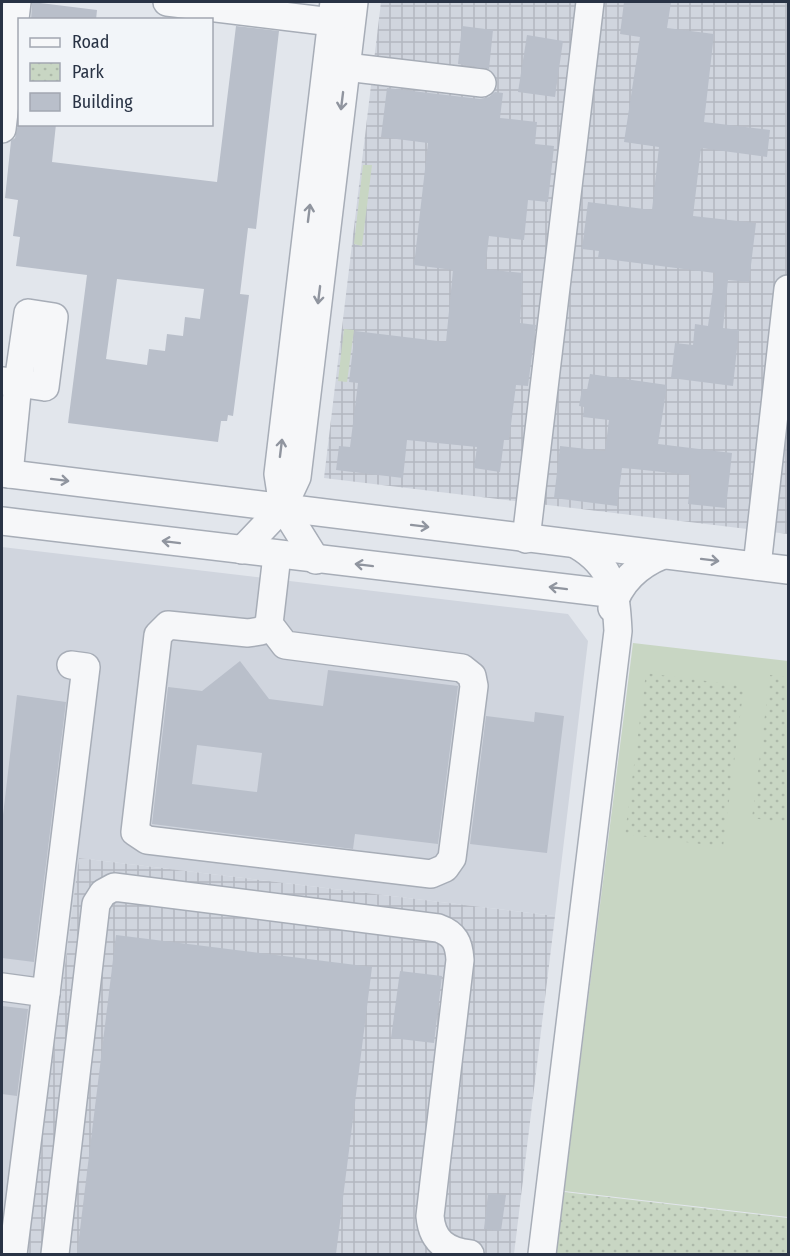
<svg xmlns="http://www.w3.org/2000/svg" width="790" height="1256" font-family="'Fira Sans Condensed',sans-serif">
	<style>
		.built { fill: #d0d5de }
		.industrial { fill: url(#industrial-grid) }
		.grass { fill: #c8d6c3 }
		.park { fill: url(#park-dots) }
		.building { fill: #b9bfca; fill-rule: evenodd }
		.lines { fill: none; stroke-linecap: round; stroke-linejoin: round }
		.minor-casing { stroke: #a7adb7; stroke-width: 30 }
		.minor { stroke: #f6f7f9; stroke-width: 27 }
		.oneway { stroke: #90959f }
	</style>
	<defs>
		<pattern id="industrial-grid" width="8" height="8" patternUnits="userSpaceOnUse" patternTransform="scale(1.5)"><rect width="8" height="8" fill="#d0d5de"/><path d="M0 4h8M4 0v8" fill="none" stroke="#b3b7c0"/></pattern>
		<pattern id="park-dots" width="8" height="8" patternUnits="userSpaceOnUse" patternTransform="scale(1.5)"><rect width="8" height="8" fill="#c8d6c3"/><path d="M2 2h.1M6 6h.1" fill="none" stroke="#acb8a9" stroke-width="1.8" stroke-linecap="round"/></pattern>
	</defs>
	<rect width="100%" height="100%" fill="#e2e6ec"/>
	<polygon class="built" points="2,547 568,614 588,641 555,916 79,858 27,1254 2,1254"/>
	<g class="industrial">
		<polygon points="381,2 788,2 788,534 324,478"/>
		<polygon points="79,858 555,916 514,1254 27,1254"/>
	</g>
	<g class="grass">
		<polygon points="363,165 372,165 362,246 354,244"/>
		<polygon points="344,329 354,330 347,382 338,381"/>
		<polygon points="633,643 788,661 788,1217 564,1191"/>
	</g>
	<g class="park">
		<polygon points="646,673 744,686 723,847 625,834"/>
		<polygon points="770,675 788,677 788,823 752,818"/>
		<polygon points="564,1192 788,1218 788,1254 556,1254"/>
	</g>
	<g class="building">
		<polygon points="32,2 97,10 96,20 31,20"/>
		<polygon points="624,2 671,2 667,28 714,34 704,122 770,130 767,157 701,148 693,216 756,223 749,282 728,280 723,328 739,330 733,386 671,378 675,343 693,345 695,324 708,326 715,273 598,258 599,251 582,249 588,202 652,210 659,147 624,142 640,37 620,34"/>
		<path d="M236 26 279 31 256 229 248 228 240 294 249 295 233 416 228 415 227 421H221L218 442 68 423 87 275 16 266 20 237 13 236 18 200 5 198 11 141 15 138 18 124H56L52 162 217 182ZM117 279 204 289 200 319 185 317 183 336 167 334 165 351 149 349 147 365 106 359Z"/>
		<polygon points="462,26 493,30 489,69 458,64"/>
		<polygon points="527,35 563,41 555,97 518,92"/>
		<polygon points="387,88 480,99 489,97 495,92 503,93 500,118 537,122 535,144 554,146 548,202 528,200 524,240 489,236 485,269 523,273 520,323 536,325 528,386 516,385 509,440 504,440 500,472 474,468 477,447 407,440 403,478 336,470 339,446 350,447 358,383 349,382 355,331 446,342 453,270 414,265 428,143 381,137"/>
		<polygon points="590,374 667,385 658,444 732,453 726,508 688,504 691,475 634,469 622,468 617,506 554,498 560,446 605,451 609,420 583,417 584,407 579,406 582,389 587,390"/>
		<path d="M240 661 269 699 323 706 328 670 458 686 438 844 355 834 353 849 152 824 168 687 202 691ZM197 745 262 753 257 792 192 784Z"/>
		<polygon points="17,695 66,702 34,962 2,958 2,824"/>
		<polygon points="535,712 564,716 547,853 470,844 486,716 534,722"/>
		<polygon points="116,935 372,967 336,1254 77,1254"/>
		<polygon points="400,971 442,976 434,1043 391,1038"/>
		<polygon points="2,1006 28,1009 17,1096 2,1094"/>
		<polygon points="488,1193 506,1195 501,1231 484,1229"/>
	</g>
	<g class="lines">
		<defs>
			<g id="minor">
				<polyline points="167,2 332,22"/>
				<polyline points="346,67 482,83"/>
				<polyline points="2,129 17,2"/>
				<polygon points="28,313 54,317 45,387 18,383"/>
				<polyline points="2,381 18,383 9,474"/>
				<polyline points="2,473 788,570"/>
				<polyline points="2,521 616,594"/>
				<polyline points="526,539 590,2"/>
				<polyline points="242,550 283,507 297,477 354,2"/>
				<polyline points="316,560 283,507 278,474 334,2"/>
				<polyline points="757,566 788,289"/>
				<path d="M612 608C620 581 638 565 663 555"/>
				<polyline points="269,624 261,631 248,633 168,625 158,635 135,832 147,840 431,874 445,868 452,858 474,686 472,676 462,668 285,645 269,624 277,555"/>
				<polyline points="2,987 46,993 13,1254"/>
				<polyline points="46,993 86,667 71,665"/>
				<path d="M55 1254 96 904 103 893 114 887 438 928C455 934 459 943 460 960L430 1216C432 1241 446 1251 470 1254"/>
				<path d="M542 1254 618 631C616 592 613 566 577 545"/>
			</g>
		</defs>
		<use href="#minor" class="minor-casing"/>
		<use href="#minor" class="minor"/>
	</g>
	<defs><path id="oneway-shaft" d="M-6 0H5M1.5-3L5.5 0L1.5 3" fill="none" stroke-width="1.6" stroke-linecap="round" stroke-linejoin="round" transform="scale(1.5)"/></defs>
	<g class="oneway">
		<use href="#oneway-shaft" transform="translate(342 101) rotate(97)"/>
		<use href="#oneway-shaft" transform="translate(309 213) rotate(-83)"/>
		<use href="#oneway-shaft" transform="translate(319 295) rotate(97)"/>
		<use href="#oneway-shaft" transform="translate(281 448) rotate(-83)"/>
		<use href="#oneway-shaft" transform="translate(60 480) rotate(7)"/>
		<use href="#oneway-shaft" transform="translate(420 526) rotate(7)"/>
		<use href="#oneway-shaft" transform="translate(171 542) rotate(-173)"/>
		<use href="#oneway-shaft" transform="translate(710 560) rotate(7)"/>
		<use href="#oneway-shaft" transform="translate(364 565) rotate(-173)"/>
		<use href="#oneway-shaft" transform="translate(558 588) rotate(-173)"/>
	</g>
	<rect width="790" height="1256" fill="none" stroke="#293345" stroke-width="6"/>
	<rect x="18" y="18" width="195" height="108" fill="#f2f5f9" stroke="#a2a7b1" stroke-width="1.5"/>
	<rect x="30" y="38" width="30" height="9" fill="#f6f7f9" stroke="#a2a7b1" stroke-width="1.5"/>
	<text x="72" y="48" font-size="18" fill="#293345">Road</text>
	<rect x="30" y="63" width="30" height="18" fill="url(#park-dots)" stroke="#a2a7b1" stroke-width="1.5"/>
	<text x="72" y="78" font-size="18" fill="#293345">Park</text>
	<rect x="30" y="93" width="30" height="18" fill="#b9bfca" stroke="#a2a7b1" stroke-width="1.5"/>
	<text x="72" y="108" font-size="18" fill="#293345">Building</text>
</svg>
